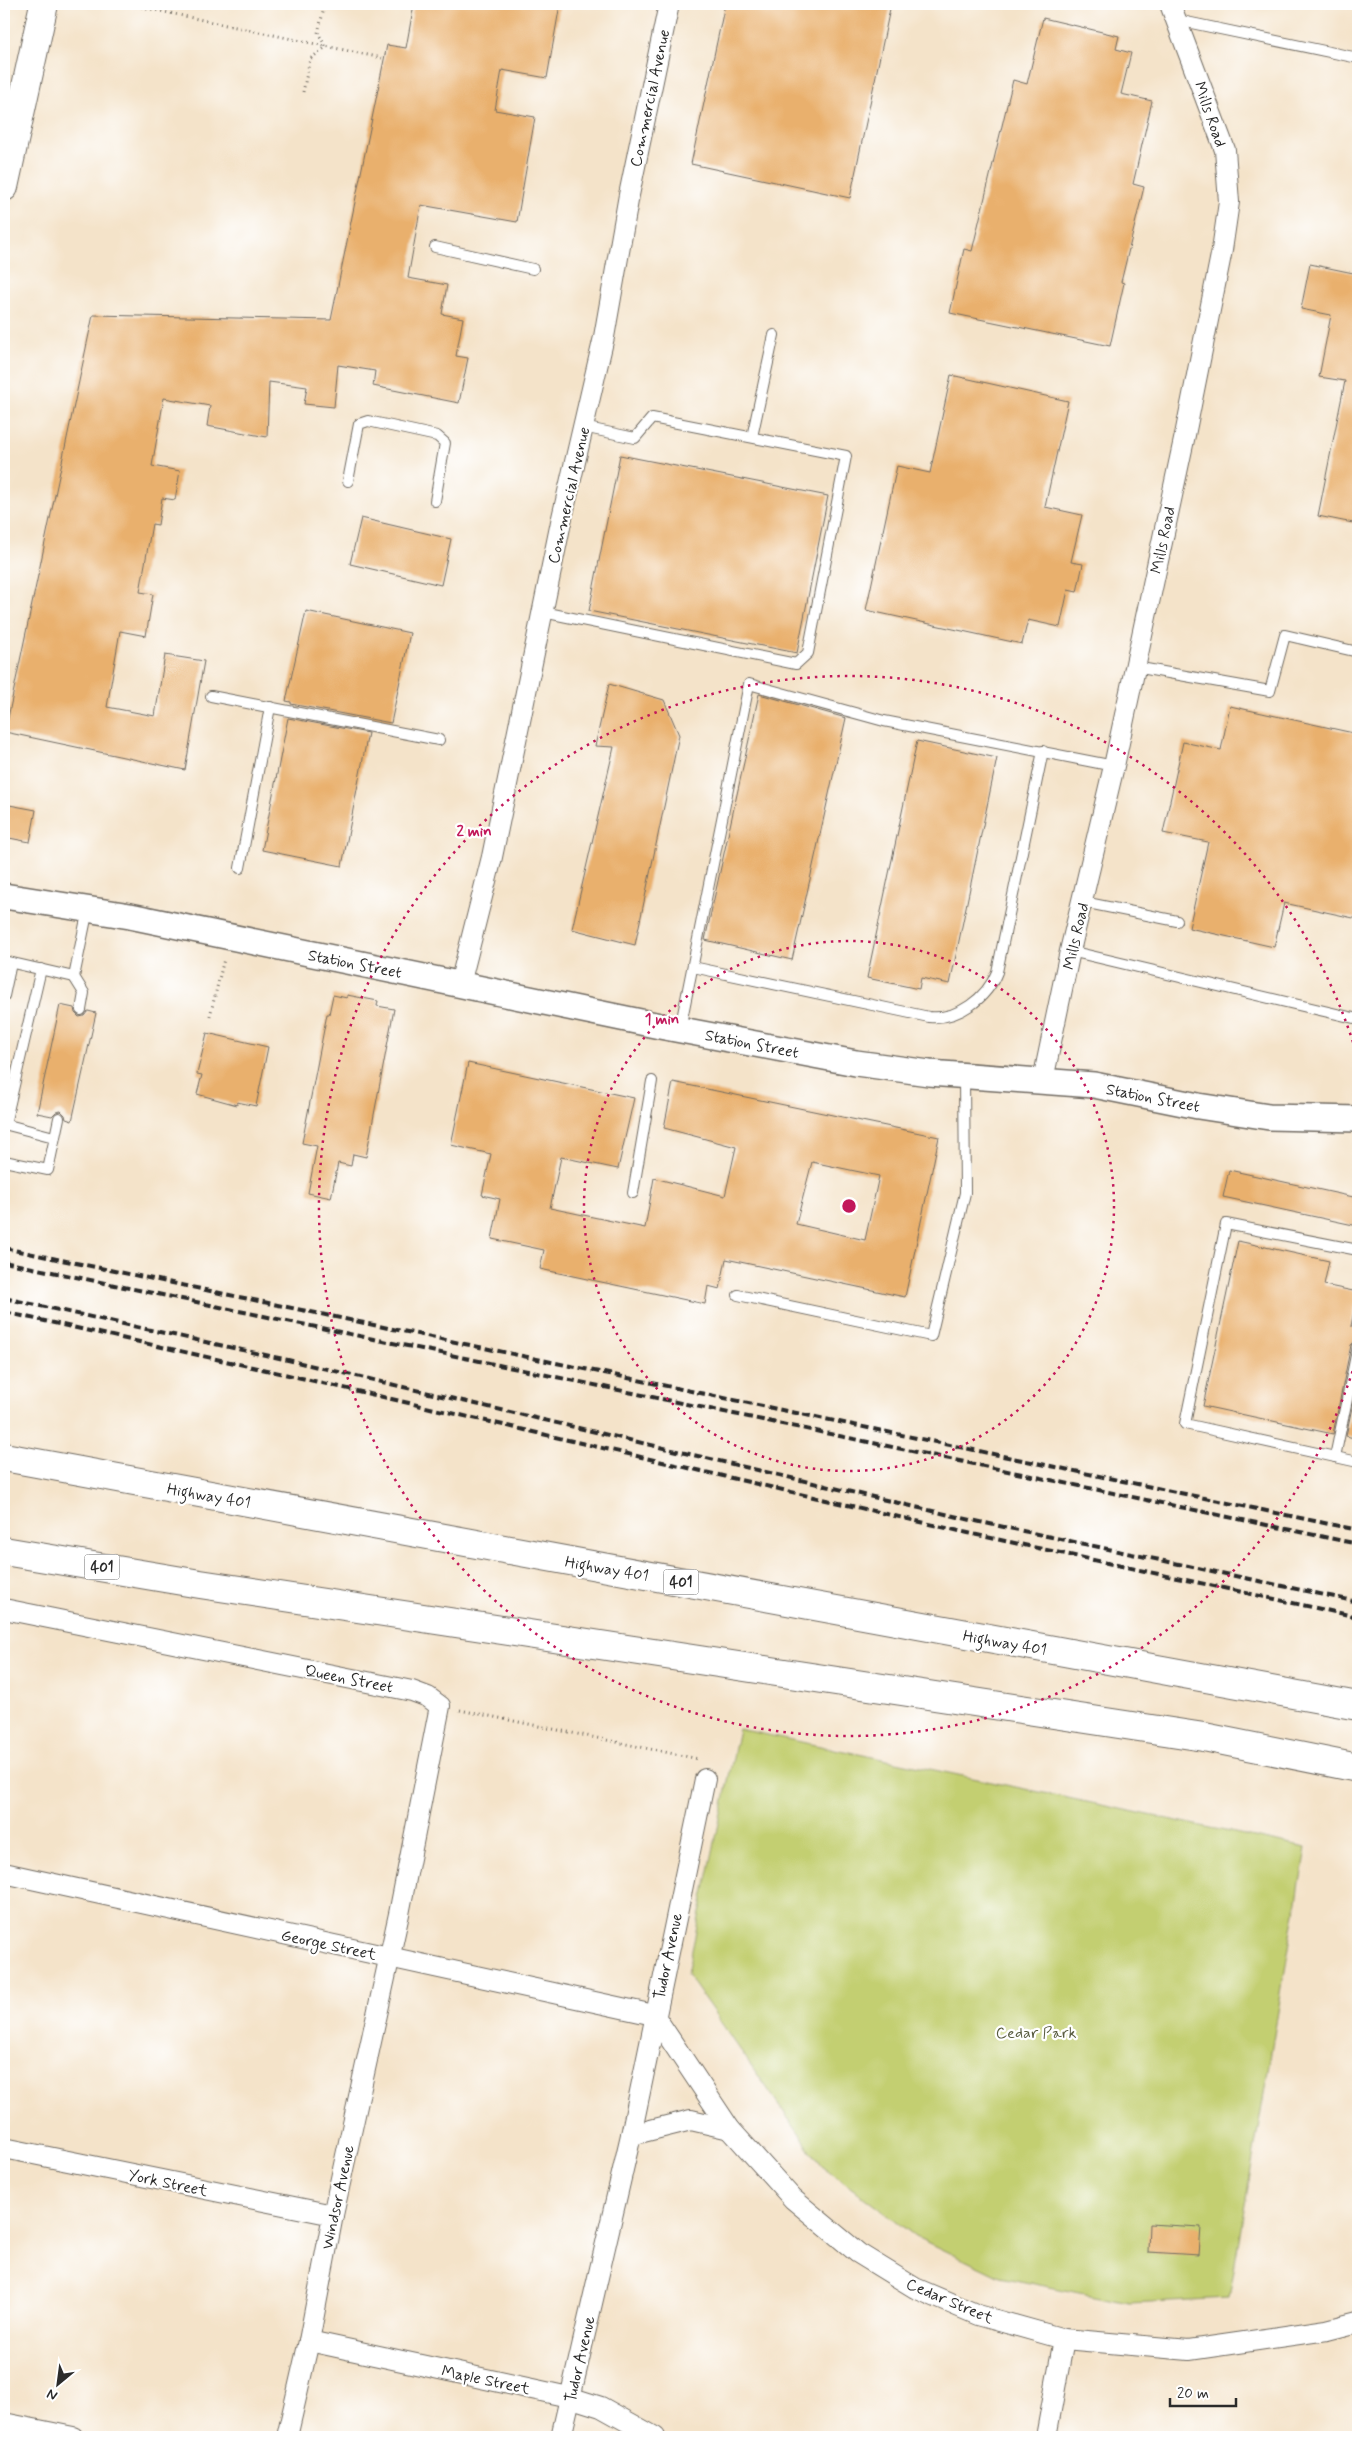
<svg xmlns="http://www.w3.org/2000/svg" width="1362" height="2441" font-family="Mynerve,sans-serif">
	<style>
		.green { fill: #c3cf71; stroke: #777d4e }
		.building { fill: #e9b06d; fill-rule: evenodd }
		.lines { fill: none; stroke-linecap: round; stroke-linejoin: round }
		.service-casing { stroke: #716b62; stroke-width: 12 }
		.minor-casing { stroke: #716b62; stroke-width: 22 }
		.tertiary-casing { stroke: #716b62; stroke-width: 28 }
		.secondary-casing { stroke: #716b62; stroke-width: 30 }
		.motorway-casing { stroke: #716b62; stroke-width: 30 }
		.path { stroke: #716b62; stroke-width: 3; stroke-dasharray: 1 4; stroke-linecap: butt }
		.service { stroke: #fff; stroke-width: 10 }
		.minor { stroke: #fff; stroke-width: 20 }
		.tertiary { stroke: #fff; stroke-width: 25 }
		.secondary { stroke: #fff; stroke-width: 28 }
		.motorway { stroke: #fff; stroke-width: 28 }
		.rail { stroke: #2b2b2b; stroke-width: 4; stroke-dasharray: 8 4; stroke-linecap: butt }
		.ring { fill: none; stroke: #c2185b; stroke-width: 2.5; stroke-dasharray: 2.5 5 }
		.labels { text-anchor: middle; stroke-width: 4.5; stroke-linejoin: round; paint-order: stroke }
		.shield { fill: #fff; stroke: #6b6b6b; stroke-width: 1 }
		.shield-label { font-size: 15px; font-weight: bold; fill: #2b2b2b }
		.street-label { font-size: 16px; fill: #2b2b2b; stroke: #fff }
		.park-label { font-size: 16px; fill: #595c40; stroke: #fff }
		.centre { fill: #c2185b; stroke: #fff; stroke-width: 2.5 }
		.ring-label { font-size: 15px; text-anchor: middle; font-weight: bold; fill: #c2185b; stroke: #fff; stroke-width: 4.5; stroke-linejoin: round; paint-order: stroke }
	</style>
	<rect width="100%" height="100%" fill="#fff"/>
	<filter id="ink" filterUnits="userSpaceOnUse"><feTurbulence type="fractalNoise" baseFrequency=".02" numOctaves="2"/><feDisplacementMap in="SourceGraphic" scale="10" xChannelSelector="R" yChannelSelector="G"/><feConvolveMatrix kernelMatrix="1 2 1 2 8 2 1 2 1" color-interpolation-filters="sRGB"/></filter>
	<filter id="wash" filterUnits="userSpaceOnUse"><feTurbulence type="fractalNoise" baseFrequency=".0096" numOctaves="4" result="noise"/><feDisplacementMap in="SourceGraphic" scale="20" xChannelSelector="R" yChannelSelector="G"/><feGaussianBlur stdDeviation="1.12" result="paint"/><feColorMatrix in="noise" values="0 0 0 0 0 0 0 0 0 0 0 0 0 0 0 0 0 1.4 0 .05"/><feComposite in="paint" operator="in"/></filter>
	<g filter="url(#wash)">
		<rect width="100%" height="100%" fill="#f4e3c9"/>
		<polygon class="green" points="739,1729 1306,1848 1229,2298 1129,2303 1000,2277 915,2236 821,2165 687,1974"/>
		<g id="blocks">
			<g class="building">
				<polygon points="414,4 560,4 547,78 502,70 495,110 535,117 517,222 421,205 408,278 447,285 442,314 463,318 456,356 468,358 459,403 373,386 375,371 338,365 334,407 304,404 307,387 269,382 267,437 207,426 210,406 164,398 152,466 180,471 175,500 162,498 158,525 152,524 140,592 153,594 146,636 120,631 107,707 155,716 165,655 204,661 185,770 5,732 93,315 331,320 387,45 406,48"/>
				<polygon points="725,4 891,4 850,198 691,164"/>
				<polygon points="1043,18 1119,36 1116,49 1131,53 1121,94 1152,101 1133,184 1144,187 1121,282 1124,283 1110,346 950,313 964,249 972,251 1013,80 1027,84"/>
				<polygon points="1310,264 1358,274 1358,524 1318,516 1345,381 1319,377 1331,315 1301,309"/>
				<polygon points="951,375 1068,401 1045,507 1082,515 1071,562 1083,564 1077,592 1068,590 1060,627 1028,620 1022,644 866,610 897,466 930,473"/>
				<polygon points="620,455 828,496 797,653 589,611"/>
				<polygon points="361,518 451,539 441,585 350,564"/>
				<polygon points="306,611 410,633 391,723 291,704 291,702 286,701"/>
				<polygon points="609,684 664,700 679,735 635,945 572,929 614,747 595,746"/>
				<polygon points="759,694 846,718 792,960 705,940"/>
				<polygon points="1230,706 1358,734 1358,919 1284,903 1274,947 1189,928 1208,842 1163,833 1183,742 1221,750"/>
				<polygon points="288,718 368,733 342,866 262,850"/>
				<polygon points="917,741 997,758 950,984 921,978 919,989 867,978"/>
				<polygon points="4,804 36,810 30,842 4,837"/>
				<polygon points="333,995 347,998 347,995 378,1001 377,1006 394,1009 366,1157 353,1154 351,1166 338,1163 331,1198 308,1193 317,1146 302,1143 327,1014 329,1014"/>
				<polygon points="60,1005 74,1008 75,1013 79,1017 84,1016 88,1011 96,1013 72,1121 66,1119 65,1115 61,1111 56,1112 52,1116 37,1113"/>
				<polygon points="207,1033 268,1047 256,1106 237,1102 237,1105 197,1094 202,1075 197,1074"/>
				<path d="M468 1063 634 1098 618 1169 561 1157 550 1208 645 1228 654 1178 725 1196 736 1147 664 1128 673 1082 939 1137 905 1297 726 1259 720 1289 708 1286 705 1304 540 1269 544 1250 492 1239 500 1199 482 1195 491 1154 451 1145ZM812 1162 879 1176 865 1240 796 1224Z"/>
				<polygon points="1229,1170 1358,1198 1358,1226 1223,1197"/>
				<polygon points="1238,1241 1329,1261 1324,1285 1358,1292 1351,1326 1358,1326 1358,1339 1351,1345 1333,1434 1203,1406"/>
				<polygon points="1358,1379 1358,1439 1346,1436"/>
				<polygon points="1149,2224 1201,2227 1199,2255 1148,2252"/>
			</g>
		</g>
	</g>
	<g filter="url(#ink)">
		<use href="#blocks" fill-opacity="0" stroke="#716b62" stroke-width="1"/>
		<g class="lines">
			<defs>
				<g id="service">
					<polyline points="1177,20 1358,58"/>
					<polyline points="435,247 533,269"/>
					<polyline points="752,437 774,335"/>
					<polyline points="348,481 359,424 368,421 437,436 445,443 435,501"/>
					<polyline points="543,612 796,664 808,653 846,456 652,418 635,438 583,427"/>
					<polyline points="1135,667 1270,691 1285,635 1358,652"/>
					<polyline points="211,696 439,740"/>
					<polyline points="240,868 270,707"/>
					<polyline points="1083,902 1177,921"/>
					<polyline points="1070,951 1358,1019"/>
					<polyline points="4,961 74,977 88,909"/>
					<path d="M693 967 929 1017C958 1020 987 998 997 972L1043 751"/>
					<polyline points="74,977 84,993 81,1010"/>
					<polyline points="4,996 11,963"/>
					<polyline points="680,1029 749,684 884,721 1114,766"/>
					<polyline points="4,1124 54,1137"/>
					<polyline points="5,1124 41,969"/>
					<polyline points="4,1161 48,1170 59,1118"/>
					<polyline points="633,1193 652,1081"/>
					<polyline points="1358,1250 1226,1224 1185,1424 1358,1462"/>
					<polyline points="738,1295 931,1336 965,1193 964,1077"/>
					<polyline points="1335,1457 1358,1346"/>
				</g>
				<g id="minor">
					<polyline points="460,984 492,857 561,522 604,337 629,195 669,4"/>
					<polyline points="1043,1080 1070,951 1114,766 1185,435 1222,250 1229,202 1225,150 1170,4"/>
					<polyline points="4,1609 412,1691 428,1697 440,1706 399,1914 333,2215 309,2341 287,2437"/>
					<polyline points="4,1873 654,2015"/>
					<polyline points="654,2015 730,2129 793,2199 858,2253 915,2288 978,2315 1064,2339 1189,2350 1327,2330 1358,2322"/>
					<polyline points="631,2135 691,2120 730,2129"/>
					<polyline points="4,2148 333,2215"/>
					<polyline points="309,2341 569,2397 601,2407 655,2437"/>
					<polyline points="4,2423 73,2437"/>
					<polyline points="561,2437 631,2135 705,1779"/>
					<polyline points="1046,2437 1064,2339"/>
				</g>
				<polyline id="tertiary" points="4,896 130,916 660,1026 856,1063 929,1073 1094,1085 1198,1106 1269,1117 1358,1119"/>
				<polyline id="secondary" points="4,187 44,4"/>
				<g id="motorway">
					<polyline points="4,1457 1358,1706"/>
					<polyline points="4,1551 200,1584 1204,1737 1358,1768"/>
				</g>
			</defs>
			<use href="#service" class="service-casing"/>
			<use href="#minor" class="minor-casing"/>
			<use href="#tertiary" class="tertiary-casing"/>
			<use href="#secondary" class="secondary-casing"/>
			<use href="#motorway" class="motorway-casing"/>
			<g class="path">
				<polyline points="127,4 382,58"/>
				<polyline points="303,92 310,59 326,47 318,33 325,4"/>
				<polyline points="210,1016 224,959"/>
				<polyline points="460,1710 699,1759"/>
			</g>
			<use href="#service" class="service"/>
			<use href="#minor" class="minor"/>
			<use href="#tertiary" class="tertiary"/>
			<use href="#secondary" class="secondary"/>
			<use href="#motorway" class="motorway"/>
			<g class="rail">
				<polyline points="4,1248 1358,1530"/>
				<polyline points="4,1262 1358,1544"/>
				<polyline points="4,1298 288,1360 971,1520 1358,1602"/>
				<polyline points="4,1312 284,1374 968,1533 1358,1617"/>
			</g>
		</g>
	</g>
	<g class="ring">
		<circle cx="849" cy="1206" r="265"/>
		<path d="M1357 1357A530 530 0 1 1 1357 1055"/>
	</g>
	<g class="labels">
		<g class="shield">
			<rect x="84.5" y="1554.5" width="35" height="25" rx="4"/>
			<rect x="663.5" y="1569.5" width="35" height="25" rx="4"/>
		</g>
		<g class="shield-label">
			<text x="102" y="1572">401</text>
			<text x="681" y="1587">401</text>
		</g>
		<g class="street-label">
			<text transform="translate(649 98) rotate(-78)" y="6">Commercial Avenue</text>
			<text transform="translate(1211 114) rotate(71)" y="6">Mills Road</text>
			<text transform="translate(568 495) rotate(-77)" y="6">Commercial Avenue</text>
			<text transform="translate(1162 540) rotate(-78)" y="6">Mills Road</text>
			<text transform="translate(1075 936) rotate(-77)" y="6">Mills Road</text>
			<text transform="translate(355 963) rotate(11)" y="6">Station Street</text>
			<text transform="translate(752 1043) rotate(11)" y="6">Station Street</text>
			<text transform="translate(1153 1097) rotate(11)" y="6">Station Street</text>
			<text transform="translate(209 1495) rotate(10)" y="6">Highway 401</text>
			<text transform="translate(607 1568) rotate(10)" y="6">Highway 401</text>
			<text transform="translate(1005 1642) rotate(10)" y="6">Highway 401</text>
			<text transform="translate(349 1678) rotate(11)" y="6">Queen Street</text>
			<text transform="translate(329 1944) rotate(12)" y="6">George Street</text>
			<text transform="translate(667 1956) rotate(-78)" y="6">Tudor Avenue</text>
			<text transform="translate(168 2182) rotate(12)" y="6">York Street</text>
			<text transform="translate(337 2197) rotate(-78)" y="6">Windsor Avenue</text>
			<text transform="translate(950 2300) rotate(23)" y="6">Cedar Street</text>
			<text transform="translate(579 2359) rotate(-77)" y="6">Tudor Avenue</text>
			<text transform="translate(486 2379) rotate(12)" y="6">Maple Street</text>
		</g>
		<g class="park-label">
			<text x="1036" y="2038">Cedar Park</text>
		</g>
	</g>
	<circle cx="849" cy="1206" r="8" class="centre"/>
	<g class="ring-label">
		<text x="474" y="836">2 min</text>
		<text x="662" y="1024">1 min</text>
	</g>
	<rect width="1362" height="2441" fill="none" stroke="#fff" stroke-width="20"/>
	<g transform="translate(58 2384) rotate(209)" stroke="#ffffff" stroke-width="4" paint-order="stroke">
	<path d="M0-4L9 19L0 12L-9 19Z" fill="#2b2b2b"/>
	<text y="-8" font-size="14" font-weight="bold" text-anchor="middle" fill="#2b2b2b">N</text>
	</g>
	<path d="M1170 2398v8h66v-8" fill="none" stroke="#2b2b2b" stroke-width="2.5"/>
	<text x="1177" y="2398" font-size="15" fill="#2b2b2b" stroke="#ffffff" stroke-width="4" paint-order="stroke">20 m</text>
</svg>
